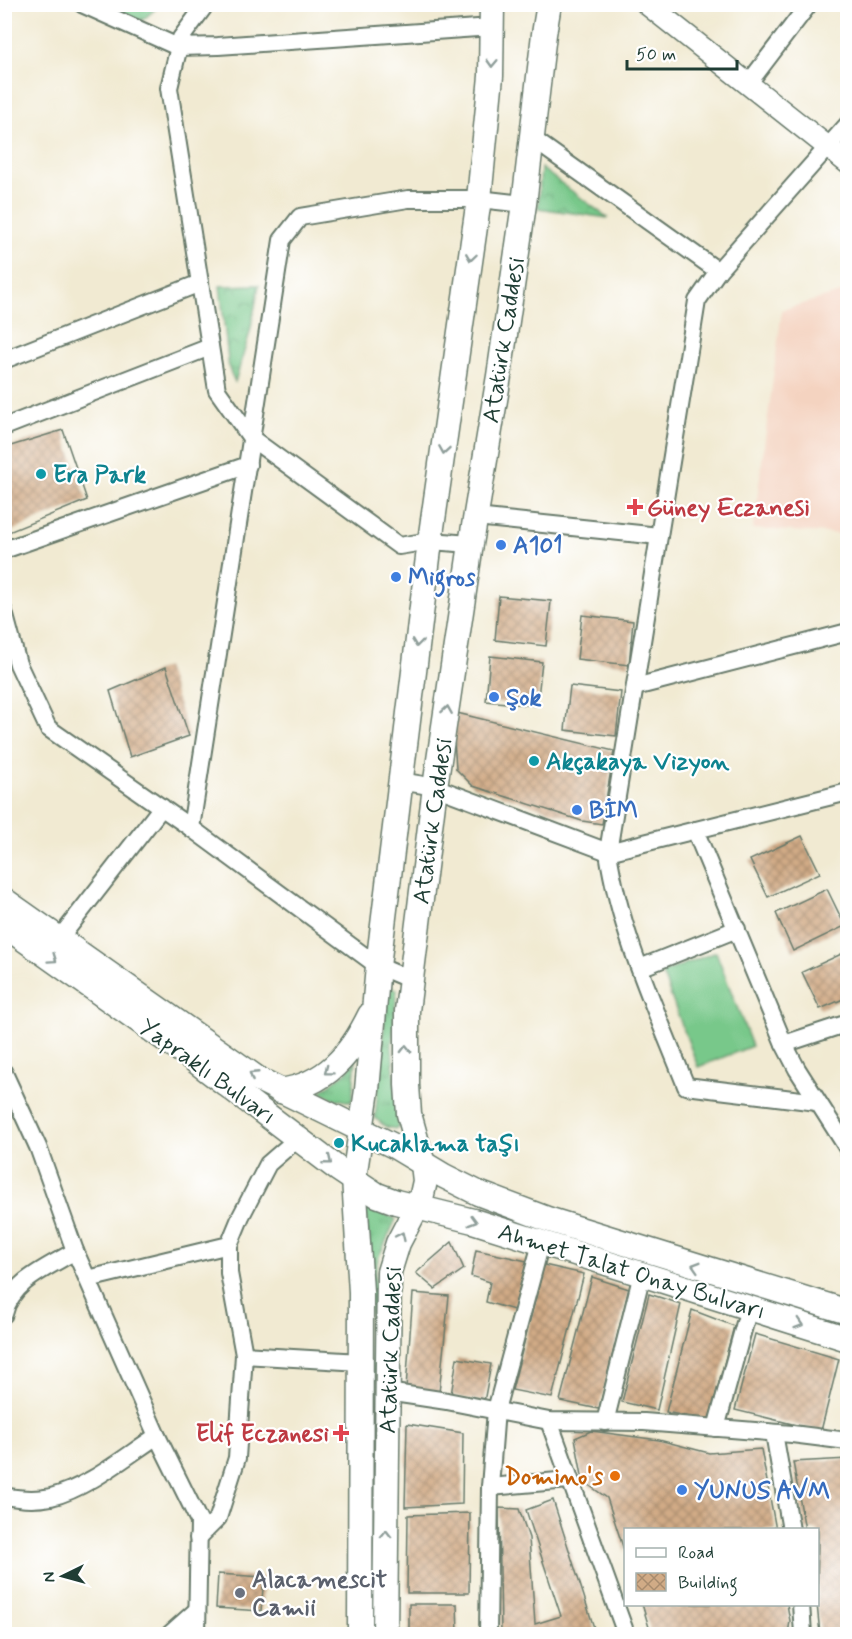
<svg xmlns="http://www.w3.org/2000/svg" width="852" height="1639" font-family="Mynerve,sans-serif">
	<style>
		.built { fill: #f4d3c0 }
		.grass { fill: url(#grass-tufts); stroke: #4c825f; stroke-width: 1.5 }
		.park { fill: url(#park-crowns); stroke: #4c825f; stroke-width: 1.5 }
		.pitch { fill: #78c88a; stroke: #4c825f; stroke-width: 1.5 }
		.building { fill: url(#building-cross-hatch) }
		.lines { fill: none; stroke-linecap: round; stroke-linejoin: round }
		.minor-casing { stroke: #687a6b; stroke-width: 20 }
		.tertiary-casing { stroke: #687a6b; stroke-width: 24 }
		.secondary-casing { stroke: #687a6b; stroke-width: 27 }
		.minor { stroke: #fff; stroke-width: 16 }
		.tertiary { stroke: #fff; stroke-width: 21 }
		.secondary { stroke: #fff; stroke-width: 24 }
		.oneway { stroke: #8f9e9a }
		.culture-dot { fill: #0f9aa8; stroke: #fff; stroke-width: 2 }
		.health-dot { fill: #e0444e; stroke: #fff; stroke-width: 2 }
		.shop-dot { fill: #3f7fe0; stroke: #fff; stroke-width: 2 }
		.food-dot { fill: #e8710a; stroke: #fff; stroke-width: 2 }
		.worship-dot { fill: #6b7280; stroke: #fff; stroke-width: 2 }
		.labels { text-anchor: middle; stroke-width: 4.5; stroke-linejoin: round; paint-order: stroke }
		.street-label { font-size: 24px; fill: #1f3d34; stroke: #fff }
		.culture-label { font-size: 24px; font-weight: bold; fill: #0d838f; stroke: #fff; text-anchor: start }
		.health-label { font-size: 24px; font-weight: bold; fill: #be3a42; stroke: #fff; text-anchor: start }
		.shop-label { font-size: 24px; font-weight: bold; fill: #366cbe; stroke: #fff; text-anchor: start }
		.food-label { font-size: 24px; font-weight: bold; fill: #c56008; stroke: #fff; text-anchor: end }
		.worship-label { font-size: 24px; font-weight: bold; fill: #5b616d; stroke: #fff; text-anchor: start }
	</style>
	<defs>
		<pattern id="grass-tufts" width="24" height="20" patternUnits="userSpaceOnUse" patternTransform="scale(1.5)"><rect width="24" height="20" fill="#78c88a"/><path d="M3 7l-1-3M5 7V3M7 7l1-3M15 17l-1-3M17 17v-4M19 17l1-3" fill="none" stroke="#62a472"/></pattern>
		<pattern id="park-crowns" width="20" height="18" patternUnits="userSpaceOnUse" patternTransform="scale(1.5)"><rect width="20" height="18" fill="#78c88a"/><path d="M2 6a3 3 0 1 1 6 0M12 15a3 3 0 1 1 6 0" fill="none" stroke="#62a472"/></pattern>
		<pattern id="building-cross-hatch" width="8" height="8" patternUnits="userSpaceOnUse" patternTransform="scale(1.5)"><rect width="8" height="8" fill="#d1ab86"/><path d="M0 0l8 8M0 8l8-8" fill="none" stroke="#a98c6e"/></pattern>
	</defs>
	<rect width="100%" height="100%" fill="#fff"/>
	<filter id="ink" filterUnits="userSpaceOnUse"><feTurbulence type="fractalNoise" baseFrequency=".0167" numOctaves="2"/><feDisplacementMap in="SourceGraphic" scale="12" xChannelSelector="R" yChannelSelector="G"/><feConvolveMatrix kernelMatrix="1 2 1 2 8 2 1 2 1" color-interpolation-filters="sRGB"/></filter>
	<filter id="wash" filterUnits="userSpaceOnUse"><feTurbulence type="fractalNoise" baseFrequency=".008" numOctaves="4" result="noise"/><feDisplacementMap in="SourceGraphic" scale="24" xChannelSelector="R" yChannelSelector="G"/><feGaussianBlur stdDeviation="1.35" result="paint"/><feColorMatrix in="noise" values="0 0 0 0 0 0 0 0 0 0 0 0 0 0 0 0 0 1.4 0 .05"/><feComposite in="paint" operator="in"/></filter>
	<g filter="url(#wash)">
		<rect width="100%" height="100%" fill="#f1ead2"/>
		<polygon class="built" points="847,291 847,534 753,529 782,310"/>
		<g class="grass">
			<polygon points="388,987 397,989 392,1046 398,1124 398,1128 396,1129 386,1127 375,1118"/>
			<polygon points="356,1060 352,1102 335,1099 320,1092 345,1073"/>
			<polygon points="366,1206 396,1219 378,1259 375,1273 376,1384 373,1383"/>
		</g>
		<g class="park">
			<polygon points="99,5 160,5 139,23"/>
			<polygon points="541,168 608,218 538,208"/>
			<polygon points="259,285 250,332 235,382 229,369 220,286"/>
		</g>
		<polygon class="pitch" points="716,952 752,1046 698,1067 662,973"/>
		<g id="blocks">
			<g class="building">
				<polygon points="63,430 87,500 4,534 4,448"/>
				<polygon points="499,596 551,601 546,646 495,640"/>
				<polygon points="582,615 633,621 629,665 577,659"/>
				<polygon points="490,656 542,662 537,706 486,701"/>
				<polygon points="166,667 189,736 130,757 110,691"/>
				<polygon points="570,686 621,692 616,736 565,730"/>
				<polygon points="457,713 614,751 602,824 582,821 473,786 456,769 454,738"/>
				<polygon points="802,836 820,873 768,897 750,860"/>
				<polygon points="827,889 845,926 793,951 776,913"/>
				<polygon points="848,951 848,997 820,1009 802,972"/>
				<polygon points="452,1242 464,1269 435,1289 416,1273"/>
				<polygon points="476,1250 527,1261 514,1310 486,1302 490,1282 471,1276"/>
				<polygon points="544,1265 584,1274 552,1398 512,1390"/>
				<polygon points="592,1277 629,1289 599,1409 560,1401"/>
				<polygon points="413,1293 449,1296 439,1393 406,1388"/>
				<polygon points="649,1294 681,1304 657,1410 622,1402"/>
				<polygon points="692,1310 734,1326 709,1421 666,1412"/>
				<polygon points="755,1334 839,1359 821,1431 735,1410"/>
				<polygon points="457,1358 491,1364 484,1402 451,1395"/>
				<polygon points="407,1424 463,1433 462,1504 405,1507"/>
				<polygon points="591,1431 659,1440 709,1453 761,1449 776,1530 626,1530 625,1553 607,1498 583,1481 575,1438"/>
				<polygon points="848,1459 848,1634 820,1634 817,1604 818,1530 805,1530 793,1462"/>
				<polygon points="553,1500 596,1634 501,1634 499,1508 519,1509 529,1538 535,1624 561,1616 526,1510"/>
				<polygon points="470,1513 469,1593 407,1593 408,1515"/>
				<polygon points="218,1574 264,1577 261,1611 216,1608"/>
				<polygon points="409,1604 457,1604 458,1634 409,1634"/>
				<polygon points="642,1604 787,1604 790,1621 788,1634 651,1634"/>
			</g>
		</g>
	</g>
	<g filter="url(#ink)">
		<use href="#blocks" fill-opacity="0" stroke="#687a6b" stroke-width="1.5"/>
		<g class="lines">
			<defs>
				<g id="minor">
					<polyline points="82,4 178,47 218,46 492,27"/>
					<polyline points="206,4 181,38 169,88 217,390 251,438 399,546 430,541 471,544"/>
					<polyline points="748,84 809,4"/>
					<polyline points="533,139 718,271"/>
					<polyline points="4,360 200,283"/>
					<polyline points="4,427 210,347"/>
					<polyline points="476,517 659,536"/>
					<polyline points="4,550 248,465"/>
					<polyline points="4,612 18,664 48,728 191,828 378,966 411,980"/>
					<polyline points="635,687 848,632"/>
					<polyline points="400,781 435,787 608,852 848,792"/>
					<polyline points="191,828 282,240 300,217 408,199 479,199 524,204"/>
					<polyline points="695,830 784,1044 797,1069 848,1149"/>
					<polyline points="60,938 162,807"/>
					<polyline points="640,968 737,929"/>
					<polyline points="784,1044 848,1023"/>
					<polyline points="4,1073 38,1147 75,1251 157,1436 199,1521 197,1634"/>
					<path d="M817 1102 686 1086C656 1010 620 933 608 852L697 301 718 271 848 124"/>
					<polyline points="88,1279 229,1245"/>
					<path d="M4 1314C11 1281 49 1267 75 1251"/>
					<polyline points="244,1355 361,1362"/>
					<polyline points="387,1392 447,1401 549,1421 644,1422 792,1434 848,1441"/>
					<polyline points="549,1421 626,1634"/>
					<polyline points="605,1422 642,1274"/>
					<polyline points="716,1428 749,1308"/>
					<polyline points="774,1433 791,1530"/>
					<polyline points="490,1487 569,1480"/>
					<path d="M4 1496C19 1499 37 1500 51 1497 88 1488 126 1456 157 1436"/>
					<polyline points="198,1538 218,1518 237,1458 244,1355 229,1273 229,1245 241,1216 268,1164 298,1138"/>
					<polyline points="801,1604 803,1634"/>
					<polyline points="170,1634 197,1610"/>
					<polyline points="488,1634 490,1487 496,1410 541,1243"/>
				</g>
				<polyline id="tertiary" points="647,4 848,163"/>
				<g id="secondary">
					<polyline points="4,900 258,1079 394,1146 444,1176 478,1193 547,1219 848,1312"/>
					<polyline points="4,925 193,1059 338,1169 377,1195 396,1202 473,1221 848,1339"/>
					<path d="M280 1091C326 1085 351 1054 370 1015"/>
					<polyline points="360,1634 361,1292 354,1178 367,1090 378,966 430,541 479,199 491,76 492,4"/>
					<polyline points="385,1634 389,1272 398,1243 421,1199 425,1181 423,1164 409,1114 407,1085 407,1011 435,787 471,544 499,376 524,204 544,34 549,4"/>
				</g>
			</defs>
			<use href="#minor" class="minor-casing"/>
			<use href="#tertiary" class="tertiary-casing"/>
			<use href="#secondary" class="secondary-casing"/>
			<use href="#minor" class="minor"/>
			<use href="#tertiary" class="tertiary"/>
			<use href="#secondary" class="secondary"/>
		</g>
		<defs><path id="oneway-chevron" d="M-2-3.5L2.5 0L-2 3.5" fill="none" stroke-width="1.6" stroke-linecap="round" stroke-linejoin="round" transform="scale(1.5)"/></defs>
		<g class="oneway">
			<use href="#oneway-chevron" transform="translate(492 63) rotate(92)"/>
			<use href="#oneway-chevron" transform="translate(471 257) rotate(98)"/>
			<use href="#oneway-chevron" transform="translate(444 450) rotate(99)"/>
			<use href="#oneway-chevron" transform="translate(417 643) rotate(97)"/>
			<use href="#oneway-chevron" transform="translate(447 710) rotate(-81)"/>
			<use href="#oneway-chevron" transform="translate(53 959) rotate(35)"/>
			<use href="#oneway-chevron" transform="translate(406 1049) rotate(-91)"/>
			<use href="#oneway-chevron" transform="translate(328 1071) rotate(143)"/>
			<use href="#oneway-chevron" transform="translate(253 1075) rotate(-147)"/>
			<use href="#oneway-chevron" transform="translate(328 1161) rotate(39)"/>
			<use href="#oneway-chevron" transform="translate(473 1221) rotate(16)"/>
			<use href="#oneway-chevron" transform="translate(401 1236) rotate(-65)"/>
			<use href="#oneway-chevron" transform="translate(696 1266) rotate(-163)"/>
			<use href="#oneway-chevron" transform="translate(799 1324) rotate(18)"/>
			<use href="#oneway-chevron" transform="translate(386 1534) rotate(-90)"/>
		</g>
	</g>
	<g class="culture-dot">
		<circle cx="41" cy="474" r="6"/>
		<circle cx="534" cy="761" r="6"/>
		<circle cx="339" cy="1143" r="6"/>
	</g>
	<g class="health-dot">
		<path d="M632 498h6v6h6v6h-6v6h-6v-6h-6v-6h6z"/>
		<path d="M338 1424h6v6h6v6h-6v6h-6v-6h-6v-6h6z"/>
	</g>
	<g class="shop-dot">
		<circle cx="501" cy="545" r="6"/>
		<circle cx="396" cy="577" r="6"/>
		<circle cx="494" cy="697" r="6"/>
		<circle cx="577" cy="810" r="6"/>
		<circle cx="682" cy="1490" r="6"/>
	</g>
	<circle class="food-dot" cx="615" cy="1476" r="6"/>
	<circle class="worship-dot" cx="240" cy="1593" r="6"/>
	<g class="labels">
		<g class="street-label">
			<text transform="translate(503 340) rotate(-81)" y="8">Atatürk Caddesi</text>
			<text transform="translate(432 821) rotate(-82)" y="8">Atatürk Caddesi</text>
			<text transform="translate(208 1071) rotate(36)" y="8">Yapraklı Bulvarı</text>
			<text transform="translate(632 1271) rotate(17)" y="8">Ahmet Talat Onay Bulvarı</text>
			<text transform="translate(390 1350) rotate(-88)" y="8">Atatürk Caddesi</text>
		</g>
		<g class="culture-label">
			<text x="53" y="482">Era Park</text>
			<text x="546" y="769">Akçakaya Vizyon</text>
			<text x="351" y="1151">Kucaklama taşı</text>
		</g>
		<g class="health-label">
			<text x="647" y="515">Güney Eczanesi</text>
			<text x="329" y="1441" text-anchor="end">Elif Eczanesi</text>
		</g>
		<g class="shop-label">
			<text x="513" y="553">A101</text>
			<text x="408" y="585">Migros</text>
			<text x="506" y="705">Şok</text>
			<text x="589" y="818">BİM</text>
			<text x="694" y="1498">YUNUS AVM</text>
		</g>
		<g class="food-label">
			<text x="603" y="1484">Domino's</text>
		</g>
		<g class="worship-label">
			<text x="252" y="1587">Alacamescit<tspan x="252" dy="28">Camii</tspan></text>
		</g>
	</g>
	<rect width="852" height="1639" fill="none" stroke="#fff" stroke-width="24"/>
	<rect x="624" y="1528" width="195" height="78" fill="#ffffff" stroke="#a5b1ae" stroke-width="1.5"/>
	<rect x="636" y="1548" width="30" height="9" fill="#ffffff" stroke="#a5b1ae" stroke-width="1.5"/>
	<text x="678" y="1558" font-size="18" fill="#1f3d34">Road</text>
	<rect x="636" y="1573" width="30" height="18" fill="url(#building-cross-hatch)" stroke="#a5b1ae" stroke-width="1.5"/>
	<text x="678" y="1588" font-size="18" fill="#1f3d34">Building</text>
	<g transform="translate(63 1576) rotate(265)" stroke="#ffffff" stroke-width="4.5" paint-order="stroke">
	<path d="M0-4.5L10 22L0 15L-10 22Z" fill="#1f3d34"/>
	<text y="-9" font-size="16" font-weight="bold" text-anchor="middle" fill="#1f3d34">N</text>
	</g>
	<path d="M627 60v9h110v-9" fill="none" stroke="#1f3d34" stroke-width="3"/>
	<text x="636" y="60" font-size="18" fill="#1f3d34" stroke="#ffffff" stroke-width="4.5" paint-order="stroke">50 m</text>
</svg>
